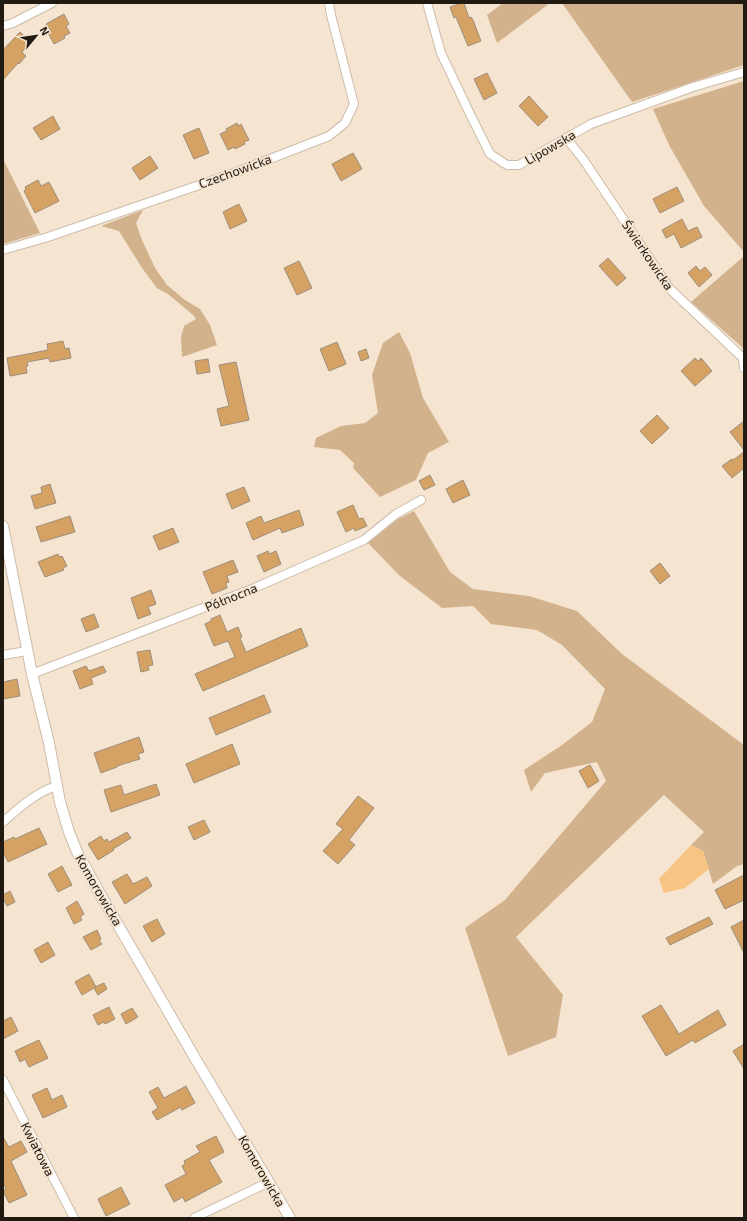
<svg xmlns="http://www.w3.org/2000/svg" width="747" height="1221" font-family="'Exo 2',sans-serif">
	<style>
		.green { fill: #d2b28c }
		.water { fill: #f8c484 }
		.building { fill: #d5a264; stroke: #9d8e7c }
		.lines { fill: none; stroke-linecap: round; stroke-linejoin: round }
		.minor-casing { stroke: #cdbcaa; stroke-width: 10 }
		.tertiary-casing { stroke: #cdbcaa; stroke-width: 12 }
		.minor { stroke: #fff; stroke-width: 8 }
		.tertiary { stroke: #fff; stroke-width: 10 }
		.labels { text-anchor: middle; stroke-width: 3.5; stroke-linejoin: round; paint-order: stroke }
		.street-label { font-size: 13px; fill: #201a13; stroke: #f5e4d0 }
	</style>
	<rect width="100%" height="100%" fill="#f5e4d0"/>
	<g class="green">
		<polygon points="503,3 550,3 497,43 487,15"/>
		<polygon points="562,3 744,3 744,65 632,102"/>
		<polygon points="744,81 744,252 704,206 669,145 653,109"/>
		<polygon points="3,159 40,233 3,244"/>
		<polygon points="143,210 136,223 142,240 155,268 167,285 185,300 200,309 210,325 217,345 182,357 181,337 184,326 196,319 193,315 168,294 157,288 142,268 119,231 101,226"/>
		<polygon points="744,256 744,349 691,302"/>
		<polygon points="399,332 410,353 423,398 449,442 428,453 416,480 380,497 353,468 354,463 340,450 314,447 316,438 341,426 365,423 378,413 372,375 383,343"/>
		<polygon points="414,511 450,572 473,589 529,596 577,611 622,654 744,745 744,864 737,866 713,884 703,851 691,845 704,832 664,795 516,937 563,995 556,1037 508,1056 465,928 505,900 606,781 597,762 545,773 531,792 524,770 562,745 592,722 605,689 562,645 537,630 491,624 473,606 442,608 400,576 368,543 398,519"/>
	</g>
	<polygon class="water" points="691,845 703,851 709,869 685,888 664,893 659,879"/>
	<g class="building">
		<polygon points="461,3 464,3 469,18 471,17 473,20 481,41 468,46 456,17 454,18 450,7"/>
		<polygon points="64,14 69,24 66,26 70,33 64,36 65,38 54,44 48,33 51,31 46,24"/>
		<polygon points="20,32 31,42 22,52 26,56 19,64 18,63 3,80 3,50"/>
		<polygon points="487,73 497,93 484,100 474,79"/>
		<polygon points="529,96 548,117 538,126 519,106"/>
		<polygon points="53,116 60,129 41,140 33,128"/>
		<polygon points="237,123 238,126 241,124 249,140 244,142 245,144 235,149 234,147 228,150 220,134 227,131 226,129"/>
		<polygon points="199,128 209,153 194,159 183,135"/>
		<polygon points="353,153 362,169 341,181 332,164"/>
		<polygon points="150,156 158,168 140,180 132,168"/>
		<polygon points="38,180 41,186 49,182 59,201 35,213 24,191 26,189 25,187"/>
		<polygon points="677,187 684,201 660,213 653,199"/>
		<polygon points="239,204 247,221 230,229 223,212"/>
		<polygon points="682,219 688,231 697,227 702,237 681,248 674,234 666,238 662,230"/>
		<polygon points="608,258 626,278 617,286 599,266"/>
		<polygon points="299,261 312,288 297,295 284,268"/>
		<polygon points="696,266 700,271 705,267 712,275 699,287 688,273"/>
		<polygon points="63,341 65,349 69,348 71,358 50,362 49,358 27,362 28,366 26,366 27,373 10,376 7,358 48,350 47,344"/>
		<polygon points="337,342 346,364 329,371 320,349"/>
		<polygon points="366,349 369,358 361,361 358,352"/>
		<polygon points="695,358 698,361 701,358 712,371 695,386 681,371"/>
		<polygon points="208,359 210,372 197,374 195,361"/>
		<polygon points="236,362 249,420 221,426 217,409 229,406 219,365"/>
		<polygon points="657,415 669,428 652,444 640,431"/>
		<polygon points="744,421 744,450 730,432"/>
		<polygon points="744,452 744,468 732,478 722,466 732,459 733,460"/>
		<polygon points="430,475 435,485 424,490 419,481"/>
		<polygon points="463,480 470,495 453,503 446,489"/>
		<polygon points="50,484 56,503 35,509 31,496 42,493 41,487"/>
		<polygon points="244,487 250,501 232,509 226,494"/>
		<polygon points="353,505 359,519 363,518 367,526 355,531 354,528 346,532 337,512"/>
		<polygon points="299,510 304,525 282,533 280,528 253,540 246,523 261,516 264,523"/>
		<polygon points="70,516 75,532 41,542 36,527"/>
		<polygon points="173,528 179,542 159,550 153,536"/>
		<polygon points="268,551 269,554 276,551 281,564 264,572 257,556"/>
		<polygon points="58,554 59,557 62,556 67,566 63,568 64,570 45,577 38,562"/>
		<polygon points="233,560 238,572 227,576 229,582 226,583 227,588 212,594 203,572"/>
		<polygon points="660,563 670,576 660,584 650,571"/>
		<polygon points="151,590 156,604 148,607 151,614 138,619 131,598"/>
		<polygon points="94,614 99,627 86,632 81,619"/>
		<polygon points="220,615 227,632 238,627 242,637 240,638 246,652 301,628 308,646 203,691 195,674 235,657 228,641 214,646 205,624 211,621 211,619"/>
		<polygon points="150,650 153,665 148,666 149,670 141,672 137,652"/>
		<polygon points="86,666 89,671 103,666 106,672 91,678 93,684 80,689 73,671"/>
		<polygon points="17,679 20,696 3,699 3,682"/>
		<polygon points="264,695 271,712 216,735 209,718"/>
		<polygon points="139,737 144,752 138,754 140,759 117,766 117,767 101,773 94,753"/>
		<polygon points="232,744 240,764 194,783 186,764"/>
		<polygon points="590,765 599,781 588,788 579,771"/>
		<polygon points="156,784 160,795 111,812 104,790 121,785 124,795"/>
		<polygon points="358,796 374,808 349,840 355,845 338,864 323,851 343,829 336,824"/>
		<polygon points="204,820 210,832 194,840 188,827"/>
		<polygon points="39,828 47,844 8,862 3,852 3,842 14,837 15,839"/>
		<polygon points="127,832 131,838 113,849 114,850 98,860 88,844 101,836 104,841 107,839 109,842"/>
		<polygon points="62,866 72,885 58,892 48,874"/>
		<polygon points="127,874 133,884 147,877 152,886 125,904 112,882"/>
		<polygon points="744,875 744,900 725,909 715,890"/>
		<polygon points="10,891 15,902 7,906 3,898 3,895"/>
		<polygon points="77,901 84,914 80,917 82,920 74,924 66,908"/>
		<polygon points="709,917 713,924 670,945 666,938"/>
		<polygon points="157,919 165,934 152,942 143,926"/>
		<polygon points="744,920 744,953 731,927"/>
		<polygon points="97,930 101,939 99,940 102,944 91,950 83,937"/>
		<polygon points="48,942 55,955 41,963 34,950"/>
		<polygon points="89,974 96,987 95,987 104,983 107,989 98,995 94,988 82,995 75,982"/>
		<polygon points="661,1005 679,1034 718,1010 726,1025 695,1043 693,1040 666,1056 642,1016"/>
		<polygon points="109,1007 115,1019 105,1024 104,1022 98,1025 93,1015"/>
		<polygon points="132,1008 138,1017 126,1024 121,1014"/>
		<polygon points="11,1017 18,1031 3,1039 3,1021"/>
		<polygon points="39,1040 48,1058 29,1067 25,1059 20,1062 15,1051"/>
		<polygon points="744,1044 744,1069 733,1051"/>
		<polygon points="186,1086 195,1103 182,1110 181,1107 157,1120 152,1112 158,1108 149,1092 158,1087 164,1098"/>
		<polygon points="47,1088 52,1100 62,1095 67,1107 43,1118 32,1095"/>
		<polygon points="216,1136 224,1152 209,1160 222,1182 185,1202 183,1197 174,1202 165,1185 186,1174 182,1166 185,1164 184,1161 200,1152 196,1146"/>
		<polygon points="3,1137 9,1147 21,1141 27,1152 11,1161 27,1195 9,1203 3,1191 6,1189 3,1182"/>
		<polygon points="121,1187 130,1204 106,1216 98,1199"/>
	</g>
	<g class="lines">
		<defs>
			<g id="minor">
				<polyline points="427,3 441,53 470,114 490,154 507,165 519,165 591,124 693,87 744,72"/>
				<polyline points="3,26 13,23 52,3"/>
				<polyline points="566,138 583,159 670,289 744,359"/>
				<polyline points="3,250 48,237 234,173 329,136 345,123 354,104 331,15 329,3"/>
				<polyline points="743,359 744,368"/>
				<polyline points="3,655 27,651"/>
				<polyline points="32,674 252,589 364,540 396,514 421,500"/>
				<path d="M3 822C19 808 36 792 57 786"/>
				<polyline points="3,1080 74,1218"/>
				<polyline points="194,1218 269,1182"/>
			</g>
			<polyline id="tertiary" points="3,526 32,674 49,743 60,802 69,832 77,852 99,892 195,1058 290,1218"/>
		</defs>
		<use href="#minor" class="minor-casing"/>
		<use href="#tertiary" class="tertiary-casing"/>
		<use href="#minor" class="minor"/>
		<use href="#tertiary" class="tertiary"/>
	</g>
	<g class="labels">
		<g class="street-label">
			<text transform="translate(550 147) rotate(-30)" y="5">Lipowska</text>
			<text transform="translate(235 171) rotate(-20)" y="5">Czechowicka</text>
			<text transform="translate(648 255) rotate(56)" y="5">Świerkowicka</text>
			<text transform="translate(231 597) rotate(-22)" y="5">Północna</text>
			<text transform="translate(99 890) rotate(60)" y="5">Komorowicka</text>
			<text transform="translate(38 1149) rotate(63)" y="5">Kwiatowa</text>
			<text transform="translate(262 1171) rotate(60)" y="5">Komorowicka</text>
		</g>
	</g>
	<rect width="747" height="1221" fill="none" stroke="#201a13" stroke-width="8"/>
	<g transform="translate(36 36) rotate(61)" stroke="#f5e4d0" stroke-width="3" paint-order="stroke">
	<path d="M0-3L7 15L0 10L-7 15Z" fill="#201a13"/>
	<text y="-6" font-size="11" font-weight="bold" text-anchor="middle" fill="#201a13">N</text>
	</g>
</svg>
